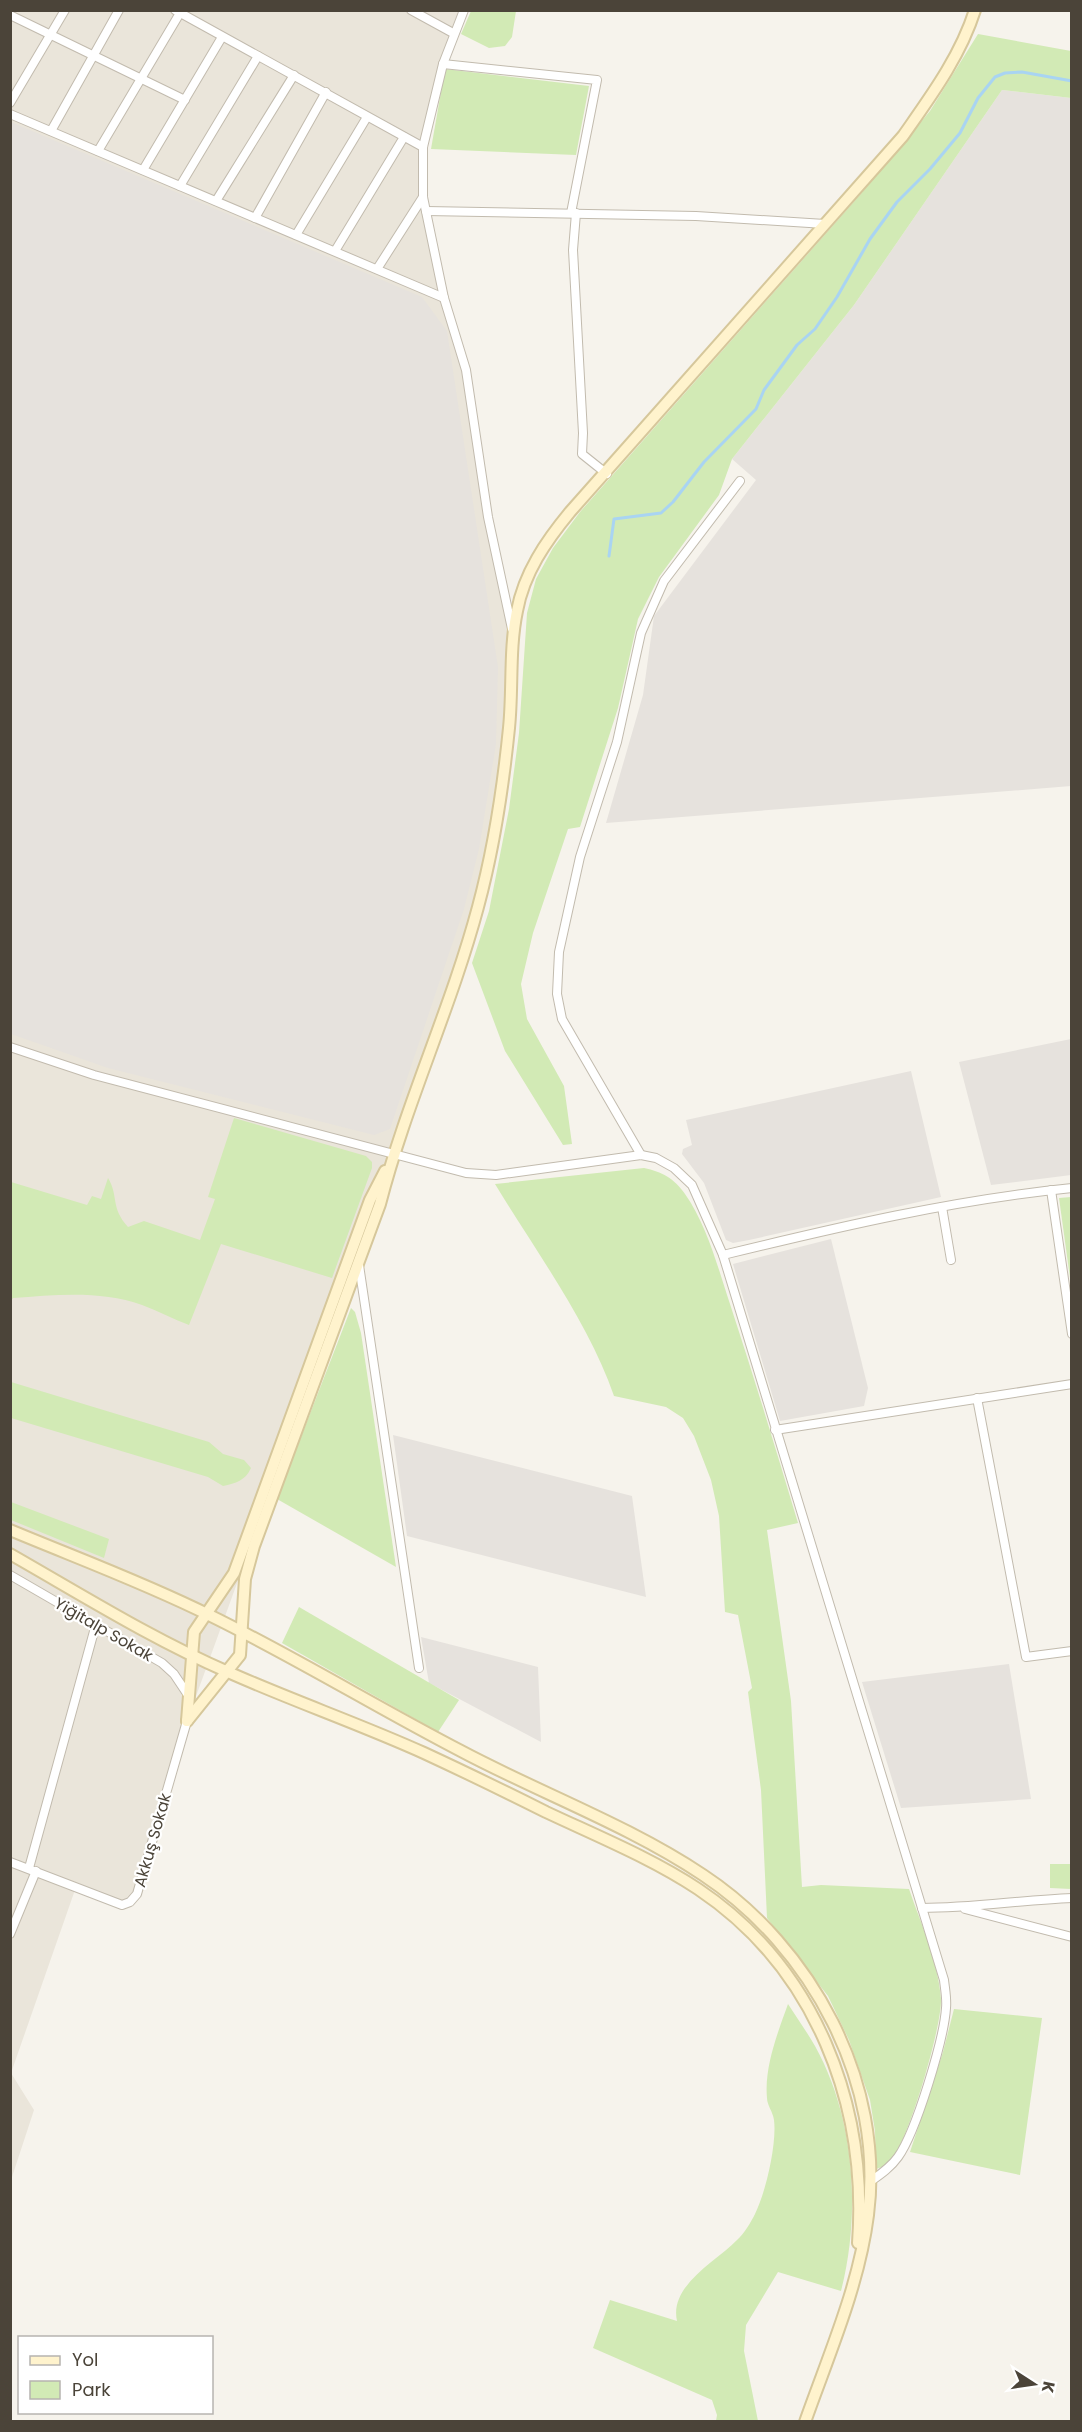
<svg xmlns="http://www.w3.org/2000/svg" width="1082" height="2432" font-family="Poppins,sans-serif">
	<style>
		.residential { fill: #eae5da }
		.industrial { fill: #e6e2dd }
		.green { fill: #d2eab5 }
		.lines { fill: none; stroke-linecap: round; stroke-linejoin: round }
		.stream { stroke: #a9d4f2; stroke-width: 3 }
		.street-casing { stroke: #c2bbae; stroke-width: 10 }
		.secondary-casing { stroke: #d6c79b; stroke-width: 14 }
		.street { stroke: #fff; stroke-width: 8 }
		.secondary { stroke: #fff3cd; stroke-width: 10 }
		.labels { text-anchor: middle; stroke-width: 4.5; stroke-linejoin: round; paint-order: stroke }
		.street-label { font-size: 16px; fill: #4b4439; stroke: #fff }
	</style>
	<rect width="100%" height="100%" fill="#f6f3ec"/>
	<polygon class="residential" points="11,11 464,11 453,33 423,147 423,197 444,298 466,370 488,517 513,634 494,838 444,1013 187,1721 137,1894 126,1905 76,1887 11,2073 34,2110 11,2180"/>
	<g class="industrial">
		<polygon points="1002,90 1071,98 1071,786 606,823 643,695 654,616 756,480 732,459 854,305"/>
		<polygon points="11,122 422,297 447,331 498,667 496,744 479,849 464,909 390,1129 374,1135 108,1068 11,1034"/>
		<polygon points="1071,1039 1071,1175 991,1185 959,1062"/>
		<polygon points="911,1071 941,1197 749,1240 733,1243 726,1240 704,1183 682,1154 683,1149 692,1145 686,1120"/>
		<polygon points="831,1239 868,1388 864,1406 780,1421 733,1264"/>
		<polygon points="393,1435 632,1496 646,1597 407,1536"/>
		<polygon points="421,1637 538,1667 541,1742 429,1683"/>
		<polygon points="1009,1664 1031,1799 901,1808 862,1682"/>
	</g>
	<g class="green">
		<polygon points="471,11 516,11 512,37 505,46 489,48 461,34"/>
		<polygon points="978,34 1071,51 1071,98 1002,90 854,305 732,459 719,495 659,577 638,619 618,708 580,827 568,829 533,933 521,984 527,1019 564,1086 572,1144 563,1145 505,1051 472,963 489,911 509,809 519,733 527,613 536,579 553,548 580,512 859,196 930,111"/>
		<polygon points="445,69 589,86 576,155 431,149"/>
		<path d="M234 1118 366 1156 372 1162V1168L332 1278 221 1244 189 1325C173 1319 158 1311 142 1305 101 1290 55 1295 13 1298L11 1301V1182L87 1205 92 1196 101 1199 108 1178C119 1196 110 1207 128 1227L144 1221 200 1240 215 1199 208 1197Z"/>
		<path d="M644 1168C662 1172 674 1178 685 1194 707 1225 718 1268 730 1304 754 1377 776 1450 798 1523L767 1530 791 1701 802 1887 821 1885 909 1889C921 1924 938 1961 941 1999 942 2026 910 2134 894 2156 890 2162 884 2167 876 2169L875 2131 870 2100 849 2040 828 1996 767 1918 761 1790 748 1692 752 1688 738 1615 725 1612 719 1516 711 1480 694 1436 683 1418 666 1407 614 1396C589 1323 535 1250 495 1184Z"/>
		<polygon points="1071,1197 1072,1197 1071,1285 1059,1198"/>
		<polygon points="351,1308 355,1312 361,1333 396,1567 277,1499"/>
		<path d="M11 1382 209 1442 223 1454 244 1460 251 1468C245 1481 236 1483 223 1486L208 1477 11 1418Z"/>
		<polygon points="11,1502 109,1539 104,1558 11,1520"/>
		<polygon points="299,1607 459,1700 438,1732 282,1643"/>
		<polygon points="1050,1864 1071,1864 1071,1889 1050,1888"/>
		<path d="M788 2004C797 2018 807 2032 815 2046 855 2118 861 2213 841 2291L778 2272 746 2325 744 2351 758 2421H716L717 2415 712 2400 593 2348 610 2300 677 2321C669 2285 717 2261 737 2240 744 2234 751 2222 755 2214 766 2192 777 2143 774 2120 773 2112 767 2105 767 2098 764 2067 778 2032 788 2004Z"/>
		<polygon points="954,2009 1042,2018 1020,2175 910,2152 943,2052"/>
	</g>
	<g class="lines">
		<polyline class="stream" points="609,556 614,519 661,513 673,502 704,462 756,409 764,390 797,345 815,329 837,297 870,239 897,202 930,169 960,133 978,98 995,77 1005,73 1022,72 1072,81"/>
		<defs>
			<g id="street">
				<polyline points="175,10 423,147"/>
				<polyline points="411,10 453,33"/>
				<polyline points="464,10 443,64 423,147 423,197 444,298 466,370 488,517 512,629"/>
				<polyline points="10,15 185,100"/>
				<polyline points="443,64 597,80 571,213"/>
				<polyline points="10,103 65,10"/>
				<polyline points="10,114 444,298"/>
				<polyline points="51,131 119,10"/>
				<polyline points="98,151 180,13"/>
				<polyline points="143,170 222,37"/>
				<polyline points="180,186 258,56"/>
				<polyline points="216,201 294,75"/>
				<polyline points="426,211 696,216 825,224"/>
				<polyline points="576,213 573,250 583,433 582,454 607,474"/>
				<polyline points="255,218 326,92"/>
				<polyline points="296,235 367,117"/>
				<polyline points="335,251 404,137"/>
				<polyline points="377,269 423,197"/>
				<path d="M10 1047 94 1075 466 1173 496 1175 641 1155 656 1158 674 1168 692 1185 723 1255 944 1980C945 1989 947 1999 946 2008 944 2039 916 2132 898 2157 891 2167 881 2174 871 2181"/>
				<polyline points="641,1155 562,1019 557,994 559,952 580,857 617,742 641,633 664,581 740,481"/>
				<polyline points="1051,1190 1072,1334"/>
				<polyline points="942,1207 951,1260"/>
				<path d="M723 1255C838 1227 953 1200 1072 1188"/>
				<polyline points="359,1265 419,1668"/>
				<polyline points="977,1398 1026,1657 1072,1651"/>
				<polyline points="775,1430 1072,1384"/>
				<polyline points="10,1575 162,1663 174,1674 188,1695"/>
				<polyline points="10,1862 122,1905 130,1902 137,1894 187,1721"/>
				<polyline points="29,1868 96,1624"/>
				<path d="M922 1908C972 1908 1021 1900 1072 1898"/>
				<polyline points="965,1909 1072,1937"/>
				<polyline points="10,1934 36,1871"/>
			</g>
			<g id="secondary">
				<path d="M10 1530C77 1558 145 1583 209 1615 295 1657 376 1707 461 1751 540 1793 628 1825 703 1875 812 1947 885 2083 868 2215 859 2286 829 2354 805 2422"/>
				<path d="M10 1554C82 1595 152 1639 228 1672 293 1701 360 1724 424 1753 465 1772 506 1792 546 1812 597 1836 651 1858 698 1889 816 1968 868 2105 858 2243"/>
				<path d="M187 1721 240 1655 245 1579 254 1546 380 1204C406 1103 451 1008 478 907 494 848 503 788 509 728 513 689 509 649 517 611 524 573 546 541 570 512L903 136C931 96 960 57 975 10"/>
				<polyline points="187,1721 194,1632 234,1573 370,1200 385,1171"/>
			</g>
		</defs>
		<use href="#street" class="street-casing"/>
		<use href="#secondary" class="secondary-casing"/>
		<use href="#street" class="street"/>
		<use href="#secondary" class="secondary"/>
	</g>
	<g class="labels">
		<g class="street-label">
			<text transform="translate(104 1629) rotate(30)" y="6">Yiğitalp Sokak</text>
			<text transform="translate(152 1840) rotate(-74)" y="6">Akkuş Sokak</text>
		</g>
	</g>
	<rect width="1082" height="2432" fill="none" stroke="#4b4439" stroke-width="24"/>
	<rect x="18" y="2336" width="195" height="78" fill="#ffffff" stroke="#b7b4b0" stroke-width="1.5"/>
	<rect x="30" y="2356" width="30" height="9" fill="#fff3cd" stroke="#b7b4b0" stroke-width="1.5"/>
	<text x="72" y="2366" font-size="18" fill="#4b4439">Yol</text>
	<rect x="30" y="2381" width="30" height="18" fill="#d2eab5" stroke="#b7b4b0" stroke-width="1.5"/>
	<text x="72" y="2396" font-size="18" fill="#4b4439">Park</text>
	<g transform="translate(1034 2384) rotate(102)" stroke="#ffffff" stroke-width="4.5" paint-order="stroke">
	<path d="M0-4.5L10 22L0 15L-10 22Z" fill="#4b4439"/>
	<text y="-9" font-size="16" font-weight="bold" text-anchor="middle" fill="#4b4439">K</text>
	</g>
</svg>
